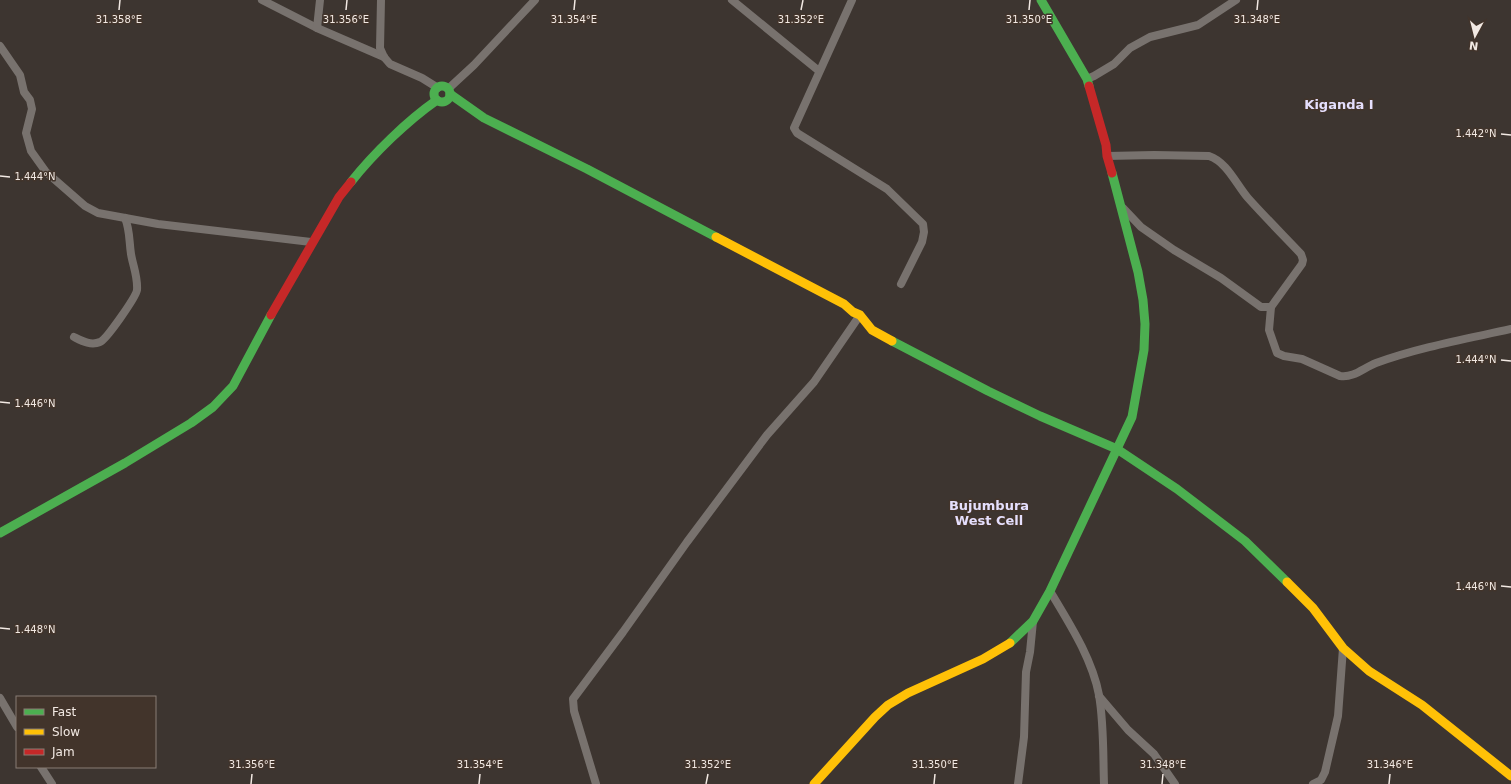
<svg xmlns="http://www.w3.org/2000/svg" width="1511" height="784" font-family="'DejaVu Sans',sans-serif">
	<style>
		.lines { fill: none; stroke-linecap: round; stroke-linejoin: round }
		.street { stroke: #78726e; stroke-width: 8 }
		.fast { stroke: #4caf50; stroke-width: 9 }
		.slow { stroke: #ffc107; stroke-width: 9 }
		.jam { stroke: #c62828; stroke-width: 9 }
		.ticks { fill: none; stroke: #f2e9e3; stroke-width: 1.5 }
		.labels { text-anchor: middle; stroke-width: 3; stroke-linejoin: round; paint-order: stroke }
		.quarter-label { font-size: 13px; font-weight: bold; fill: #e5dffd; stroke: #42342b }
		.ticks-label { font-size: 10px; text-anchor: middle; fill: #f2e9e3; stroke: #42342b; stroke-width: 3; stroke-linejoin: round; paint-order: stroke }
	</style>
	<rect width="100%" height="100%" fill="#3d3530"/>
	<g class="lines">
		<g class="street">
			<polyline points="262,0 317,28 384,57"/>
			<polyline points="381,0 380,48 384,57 390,64 422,78 438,88"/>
			<polyline points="732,0 819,71"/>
			<polyline points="852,0 794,128 797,133 887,189 923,224 924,232 922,242 901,284"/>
			<polyline points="317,28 320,0"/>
			<polyline points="0,46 20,75 24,92 30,100 32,109 26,133 31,151 46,172 85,206 98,213 158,224 311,242"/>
			<polyline points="1087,79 1094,76 1114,64 1130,48 1150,37 1198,25 1236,0"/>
			<polyline points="448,89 474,65 535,0"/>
			<path d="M1107 156 1154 155 1209 156C1227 162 1236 184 1248 198 1265 217 1283 235 1301 254L1303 260 1302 264 1271 307H1261L1221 278 1174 250 1141 227 1123 208"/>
			<path d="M1271 307 1269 330 1277 353 1284 356 1302 359 1340 376C1354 378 1363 368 1376 363 1420 347 1466 339 1511 329"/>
			<path d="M74 337C82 341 91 346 100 342 106 340 136 297 137 290 138 277 133 266 131 254 129 241 130 230 125 218"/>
			<path d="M1050 591C1069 623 1092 658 1099 695 1104 724 1103 755 1104 784"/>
			<polyline points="1099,696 1128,730 1154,754 1175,784"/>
			<polyline points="0,698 17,727"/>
			<polyline points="41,767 52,784"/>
			<polyline points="596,784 574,711 573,699 623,632 687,542 767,435 814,382 860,315"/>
			<polyline points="1018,784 1024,737 1026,672 1030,652 1033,621"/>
			<polyline points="1313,784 1321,780 1325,772 1338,716 1343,648"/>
		</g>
		<g class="fast">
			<polyline points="1041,0 1087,79 1089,86"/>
			<circle cx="442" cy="94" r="8"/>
			<polyline points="450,94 484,118 587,169 716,237"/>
			<path d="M351 182C373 154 407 121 437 100"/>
			<polyline points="892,341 988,391 1040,416 1117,449 1177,489 1245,541 1287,582"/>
			<polyline points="0,533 125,463 191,423 213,407 233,386 271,315"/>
			<polyline points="1010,643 1033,621 1050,591 1132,417 1144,350 1145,324 1143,300 1138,272 1112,173"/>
		</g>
		<g class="slow">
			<polyline points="716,237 844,304 853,312 860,315 872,330 892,341"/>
			<polyline points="1287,582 1313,608 1343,648 1369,671 1422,705 1511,776"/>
			<polyline points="814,784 875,717 888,705 908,693 983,659 1010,643"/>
		</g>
		<g class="jam">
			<polyline points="1089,86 1106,145 1107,156 1112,173"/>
			<polyline points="271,315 339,197 351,182"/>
		</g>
	</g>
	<path class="ticks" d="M119 10 120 0M346 10 347 0M574 10 575 0M801 10 803 0M1029 10 1030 0M1257 10 1258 0M1501 134 1511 135M0 176 10 177M1501 360 1511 361M0 402 10 403M1501 586 1511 587M0 628 10 629M251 784 252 774M479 784 480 774M706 784 708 774M934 784 935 774M1162 784 1163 774M1389 784 1390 774"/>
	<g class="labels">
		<g class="quarter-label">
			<text x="1339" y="109">Kiganda I</text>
			<text x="989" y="510">Bujumbura<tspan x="989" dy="15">West Cell</tspan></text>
		</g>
	</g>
	<g class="ticks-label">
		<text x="119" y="23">31.358°E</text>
		<text x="346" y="23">31.356°E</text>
		<text x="574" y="23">31.354°E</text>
		<text x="801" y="23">31.352°E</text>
		<text x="1029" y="23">31.350°E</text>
		<text x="1257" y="23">31.348°E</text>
		<text x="1476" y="137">1.442°N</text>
		<text x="35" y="180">1.444°N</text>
		<text x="1476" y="363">1.444°N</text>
		<text x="35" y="407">1.446°N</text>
		<text x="1476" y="590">1.446°N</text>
		<text x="35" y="633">1.448°N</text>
		<text x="252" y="768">31.356°E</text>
		<text x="480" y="768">31.354°E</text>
		<text x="708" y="768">31.352°E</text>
		<text x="935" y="768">31.350°E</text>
		<text x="1163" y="768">31.348°E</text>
		<text x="1390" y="768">31.346°E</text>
	</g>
	<rect x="16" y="696" width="140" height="72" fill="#42342b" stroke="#887c75"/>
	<rect x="24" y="709" width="20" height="6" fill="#4caf50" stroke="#887c75"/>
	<text x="52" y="716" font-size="12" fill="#f2e9e3">Fast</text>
	<rect x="24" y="729" width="20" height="6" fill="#ffc107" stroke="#887c75"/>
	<text x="52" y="736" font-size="12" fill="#f2e9e3">Slow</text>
	<rect x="24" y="749" width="20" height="6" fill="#c62828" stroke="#887c75"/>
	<text x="52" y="756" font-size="12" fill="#f2e9e3">Jam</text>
	<g transform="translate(1475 36) rotate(187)" stroke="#42342b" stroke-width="3" paint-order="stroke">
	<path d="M0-3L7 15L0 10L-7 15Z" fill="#f2e9e3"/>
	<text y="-6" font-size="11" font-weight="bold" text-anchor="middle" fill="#f2e9e3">N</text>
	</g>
</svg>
